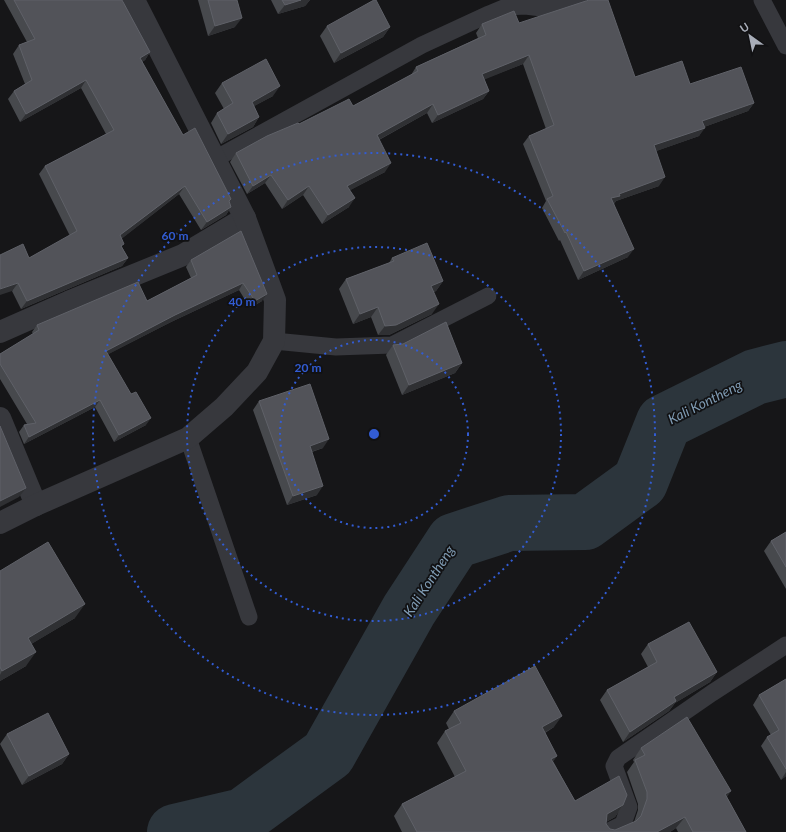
<svg xmlns="http://www.w3.org/2000/svg" width="786" height="832" font-family="Lato,sans-serif">
	<style>
		.lines { fill: none; stroke-linecap: round; stroke-linejoin: round }
		.river { stroke: #2c353c; stroke-width: 56 }
		.lane { stroke: #37383d; stroke-width: 17 }
		.street { stroke: #37383d; stroke-width: 22 }
		.wall { fill: #47494d }
		.shaded-wall { fill: #2f3033 }
		.building { fill: #525359; stroke: #5f6168 }
		.ring { fill: none; stroke: #325cd3; stroke-width: 2; stroke-dasharray: 2 4 }
		.labels { text-anchor: middle; stroke-width: 3.5; stroke-linejoin: round; paint-order: stroke }
		.water-label { font-size: 14px; font-style: italic; fill: #7f9bb3; stroke: #111113 }
		.centre { fill: #325cd3; stroke: #111113; stroke-width: 2 }
		.ring-label { font-size: 12px; text-anchor: middle; font-weight: bold; fill: #325cd3; stroke: #111113; stroke-width: 3.5; stroke-linejoin: round; paint-order: stroke }
	</style>
	<rect width="100%" height="100%" fill="#161618"/>
	<g class="lines">
		<polyline class="river" points="175,832 243,816 328,754 409,610 454,541 509,523 585,522 640,482 664,422 755,377 786,369"/>
		<g class="lane">
			<polyline points="762,0 786,46"/>
			<polyline points="215,159 422,45 489,14 506,7 525,6 542,8 578,0"/>
			<polyline points="274,341 336,347 392,345 488,296"/>
			<polyline points="188,438 249,617"/>
			<polyline points="607,832 623,824 629,807 614,766 618,758 712,693 786,645"/>
		</g>
		<g class="street">
			<polyline points="0,332 68,302 183,255 245,218"/>
			<polyline points="0,418 36,505"/>
			<polyline points="0,523 36,505 188,438 224,407 257,372 274,341 275,300 245,218 134,0"/>
		</g>
	</g>
	<g class="wall">
		<polygon points="4,0 122,0 150,52 145,60 142,62 183,135 229,202 231,207 226,215 201,230 179,194 122,238 122,247 128,258 122,266 21,309 12,291 29,258 70,236 39,174 45,166 106,134 81,88 20,122 8,99 14,91 25,84 13,54 19,45 27,42"/>
		<polygon points="198,0 237,0 235,27 208,36"/>
		<polygon points="271,0 310,0 305,6 278,14"/>
		<polygon points="519,23 635,77 690,84 754,103 748,111 704,127 699,136 656,151 659,186 616,201 614,204 628,257 578,280 560,240 559,241 542,208 546,201 523,144 529,136 546,129 523,64 484,79 489,91 483,99 432,123 427,113 379,140 385,172 350,190 349,207 322,224 303,195 282,209 265,183 247,194 230,162 236,153 299,124 353,106 411,75 416,67 478,38 476,33 482,24"/>
		<polygon points="327,26 390,27 383,37 334,63 320,36"/>
		<polygon points="222,83 273,96 254,106 259,117 253,127 221,144 211,123 217,113 224,109 215,93"/>
		<polygon points="241,231 262,301 250,308 239,290 171,322 108,354 146,425 114,442 95,407 24,444 19,432 24,425 27,424 0,379 0,354 33,334 32,332 37,325 147,301 191,278 186,267 191,260"/>
		<polygon points="392,258 443,281 436,291 434,292 432,314 389,335 378,335 371,317 353,324 339,289 346,279 389,263"/>
		<polygon points="393,345 462,363 455,373 402,395 386,355"/>
		<polygon points="259,401 323,448 312,452 317,495 287,505 253,410"/>
		<polygon points="786,532 786,589 764,551 771,541"/>
		<polygon points="0,571 75,618 31,644 26,666 0,681"/>
		<polygon points="648,644 717,672 710,682 675,703 669,711 623,742 600,700 607,690 648,667 641,654"/>
		<polygon points="786,679 786,776 781,780 761,746 767,737 771,735 753,705 759,695"/>
		<polygon points="454,711 554,727 545,733 557,756 553,761 575,801 623,805 615,817 606,822 606,824 610,829 615,830 634,822 638,810 638,804 627,772 634,762 633,760 641,748 727,797 746,832 678,832 676,828 670,832 402,832 394,816 402,804 455,777 437,743 445,731 449,729 446,723"/>
		<polygon points="7,734 69,754 62,764 22,785 0,744"/>
	</g>
	<g class="shaded-wall">
		<polygon points="301,0 310,0 305,6 278,14 285,5"/>
		<polygon points="242,18 235,27 208,36 215,26"/>
		<polygon points="390,27 383,37 334,63 341,53"/>
		<polygon points="150,52 145,60 134,66 140,58"/>
		<polygon points="529,55 523,64 476,83 482,74"/>
		<polygon points="86,80 81,88 20,122 26,114"/>
		<polygon points="280,86 273,96 245,111 252,102"/>
		<polygon points="489,91 483,99 432,123 438,115"/>
		<polygon points="754,103 748,111 696,130 702,121"/>
		<polygon points="433,104 427,113 371,144 377,135"/>
		<polygon points="259,117 253,127 221,144 228,134"/>
		<polygon points="705,128 699,136 648,154 654,145"/>
		<polygon points="391,163 385,172 341,195 347,186"/>
		<polygon points="271,175 265,183 247,194 253,186"/>
		<polygon points="665,177 659,186 616,201 614,204 611,198 619,194"/>
		<polygon points="185,186 179,194 115,244 120,235"/>
		<polygon points="309,186 303,195 282,209 288,200"/>
		<polygon points="355,198 349,207 322,224 328,215"/>
		<polygon points="231,207 226,215 201,230 207,222"/>
		<polygon points="634,249 628,257 578,280 584,271"/>
		<polygon points="128,258 122,266 21,309 27,301"/>
		<polygon points="443,281 436,291 424,295 431,286"/>
		<polygon points="18,283 12,291 0,295 0,289"/>
		<polygon points="243,283 239,290 171,322 101,358 106,351 175,315"/>
		<polygon points="267,294 262,301 250,308 255,301"/>
		<polygon points="439,304 432,314 389,335 378,335 385,326"/>
		<polygon points="378,307 371,317 353,324 360,314"/>
		<polygon points="462,363 455,373 402,395 409,385"/>
		<polygon points="100,400 95,407 24,444 29,437"/>
		<polygon points="151,418 146,425 114,442 119,435"/>
		<polygon points="329,439 323,448 304,454 310,446"/>
		<polygon points="323,486 317,495 287,505 293,496"/>
		<polygon points="26,488 19,497 0,507 0,501"/>
		<polygon points="85,604 75,618 18,652 28,638"/>
		<polygon points="36,652 26,666 0,681 0,675 2,671"/>
		<polygon points="717,672 710,682 675,703 669,711 623,742 630,732 674,697"/>
		<polygon points="562,716 554,727 533,739 542,727"/>
		<polygon points="69,754 62,764 22,785 29,776"/>
		<polygon points="557,756 549,767 551,759"/>
		<polygon points="786,772 786,776 781,780"/>
		<polygon points="731,791 723,803 725,794"/>
		<polygon points="623,805 615,817 599,826 607,814"/>
		<polygon points="685,817 676,828 670,832 657,832"/>
	</g>
	<g class="building">
		<polygon points="14,0 122,0 150,52 140,58 183,135 195,128 231,199 229,201 231,207 207,222 185,186 120,235 124,244 121,246 128,258 27,301 18,283 0,289 0,255 23,244 29,258 77,231 45,166 114,130 86,80 26,114 14,91 32,80 19,45 35,39"/>
		<polygon points="208,0 237,0 242,18 215,26"/>
		<polygon points="282,0 301,0 285,5"/>
		<polygon points="374,0 376,0 390,27 341,53 327,26"/>
		<polygon points="589,0 608,0 635,77 682,61 690,84 741,67 754,103 702,121 705,128 654,145 665,177 619,194 620,196 611,198 634,249 584,271 566,232 565,233 547,199 553,196 529,136 554,125 529,55 482,74 489,91 438,115 433,104 377,135 391,163 347,186 355,198 328,215 309,186 288,200 271,175 253,186 236,153 267,136 298,123 299,124 349,99 353,106 418,71 416,67 486,35 482,24 514,11 519,23"/>
		<polygon points="266,59 280,86 252,102 259,117 228,134 217,113 233,103 222,83"/>
		<polygon points="241,231 267,294 255,301 243,283 175,315 106,351 131,394 136,392 151,418 119,435 100,400 29,437 24,425 36,423 0,364 0,354 39,330 37,325 138,282 147,301 197,275 191,260"/>
		<polygon points="427,243 443,281 431,286 439,304 396,325 385,326 378,307 360,314 346,279 394,261 392,258"/>
		<polygon points="446,322 462,363 409,385 393,345 403,344"/>
		<polygon points="310,384 329,439 310,446 323,486 293,496 259,401"/>
		<polygon points="0,426 26,488 0,501"/>
		<polygon points="786,532 786,567 771,541"/>
		<polygon points="48,542 85,604 28,638 36,652 2,671 0,667 0,571"/>
		<polygon points="689,622 717,672 674,697 676,701 630,732 607,690 657,662 648,644"/>
		<polygon points="535,666 562,716 542,727 557,756 551,759 575,801 619,776 627,795 623,805 607,814 606,824 610,829 615,830 636,821 641,816 647,799 647,792 635,760 645,755 641,748 687,717 731,791 725,794 746,832 693,832 685,817 657,832 417,832 402,804 466,771 445,731 461,723 454,711"/>
		<polygon points="786,679 786,769 767,737 779,730 759,695"/>
		<polygon points="48,713 69,754 29,776 7,734"/>
	</g>
	<g class="ring">
		<circle cx="374" cy="434" r="94"/>
		<circle cx="374" cy="434" r="187"/>
		<circle cx="374" cy="434" r="281"/>
	</g>
	<g class="labels">
		<g class="water-label">
			<text transform="translate(705 402) rotate(-27)" y="5">Kali Kontheng</text>
			<text transform="translate(429 581) rotate(-57)" y="5">Kali Kontheng</text>
		</g>
	</g>
	<circle cx="374" cy="434" r="6" class="centre"/>
	<g class="ring-label">
		<text x="175" y="240">60 m</text>
		<text x="242" y="306">40 m</text>
		<text x="308" y="372">20 m</text>
	</g>
	<g transform="translate(750 36) rotate(327)" stroke="#111113" stroke-width="3" paint-order="stroke">
	<path d="M0-3L7 15L0 10L-7 15Z" fill="#a8adb8"/>
	<text y="-6" font-size="11" font-weight="bold" text-anchor="middle" fill="#a8adb8">U</text>
	</g>
</svg>
